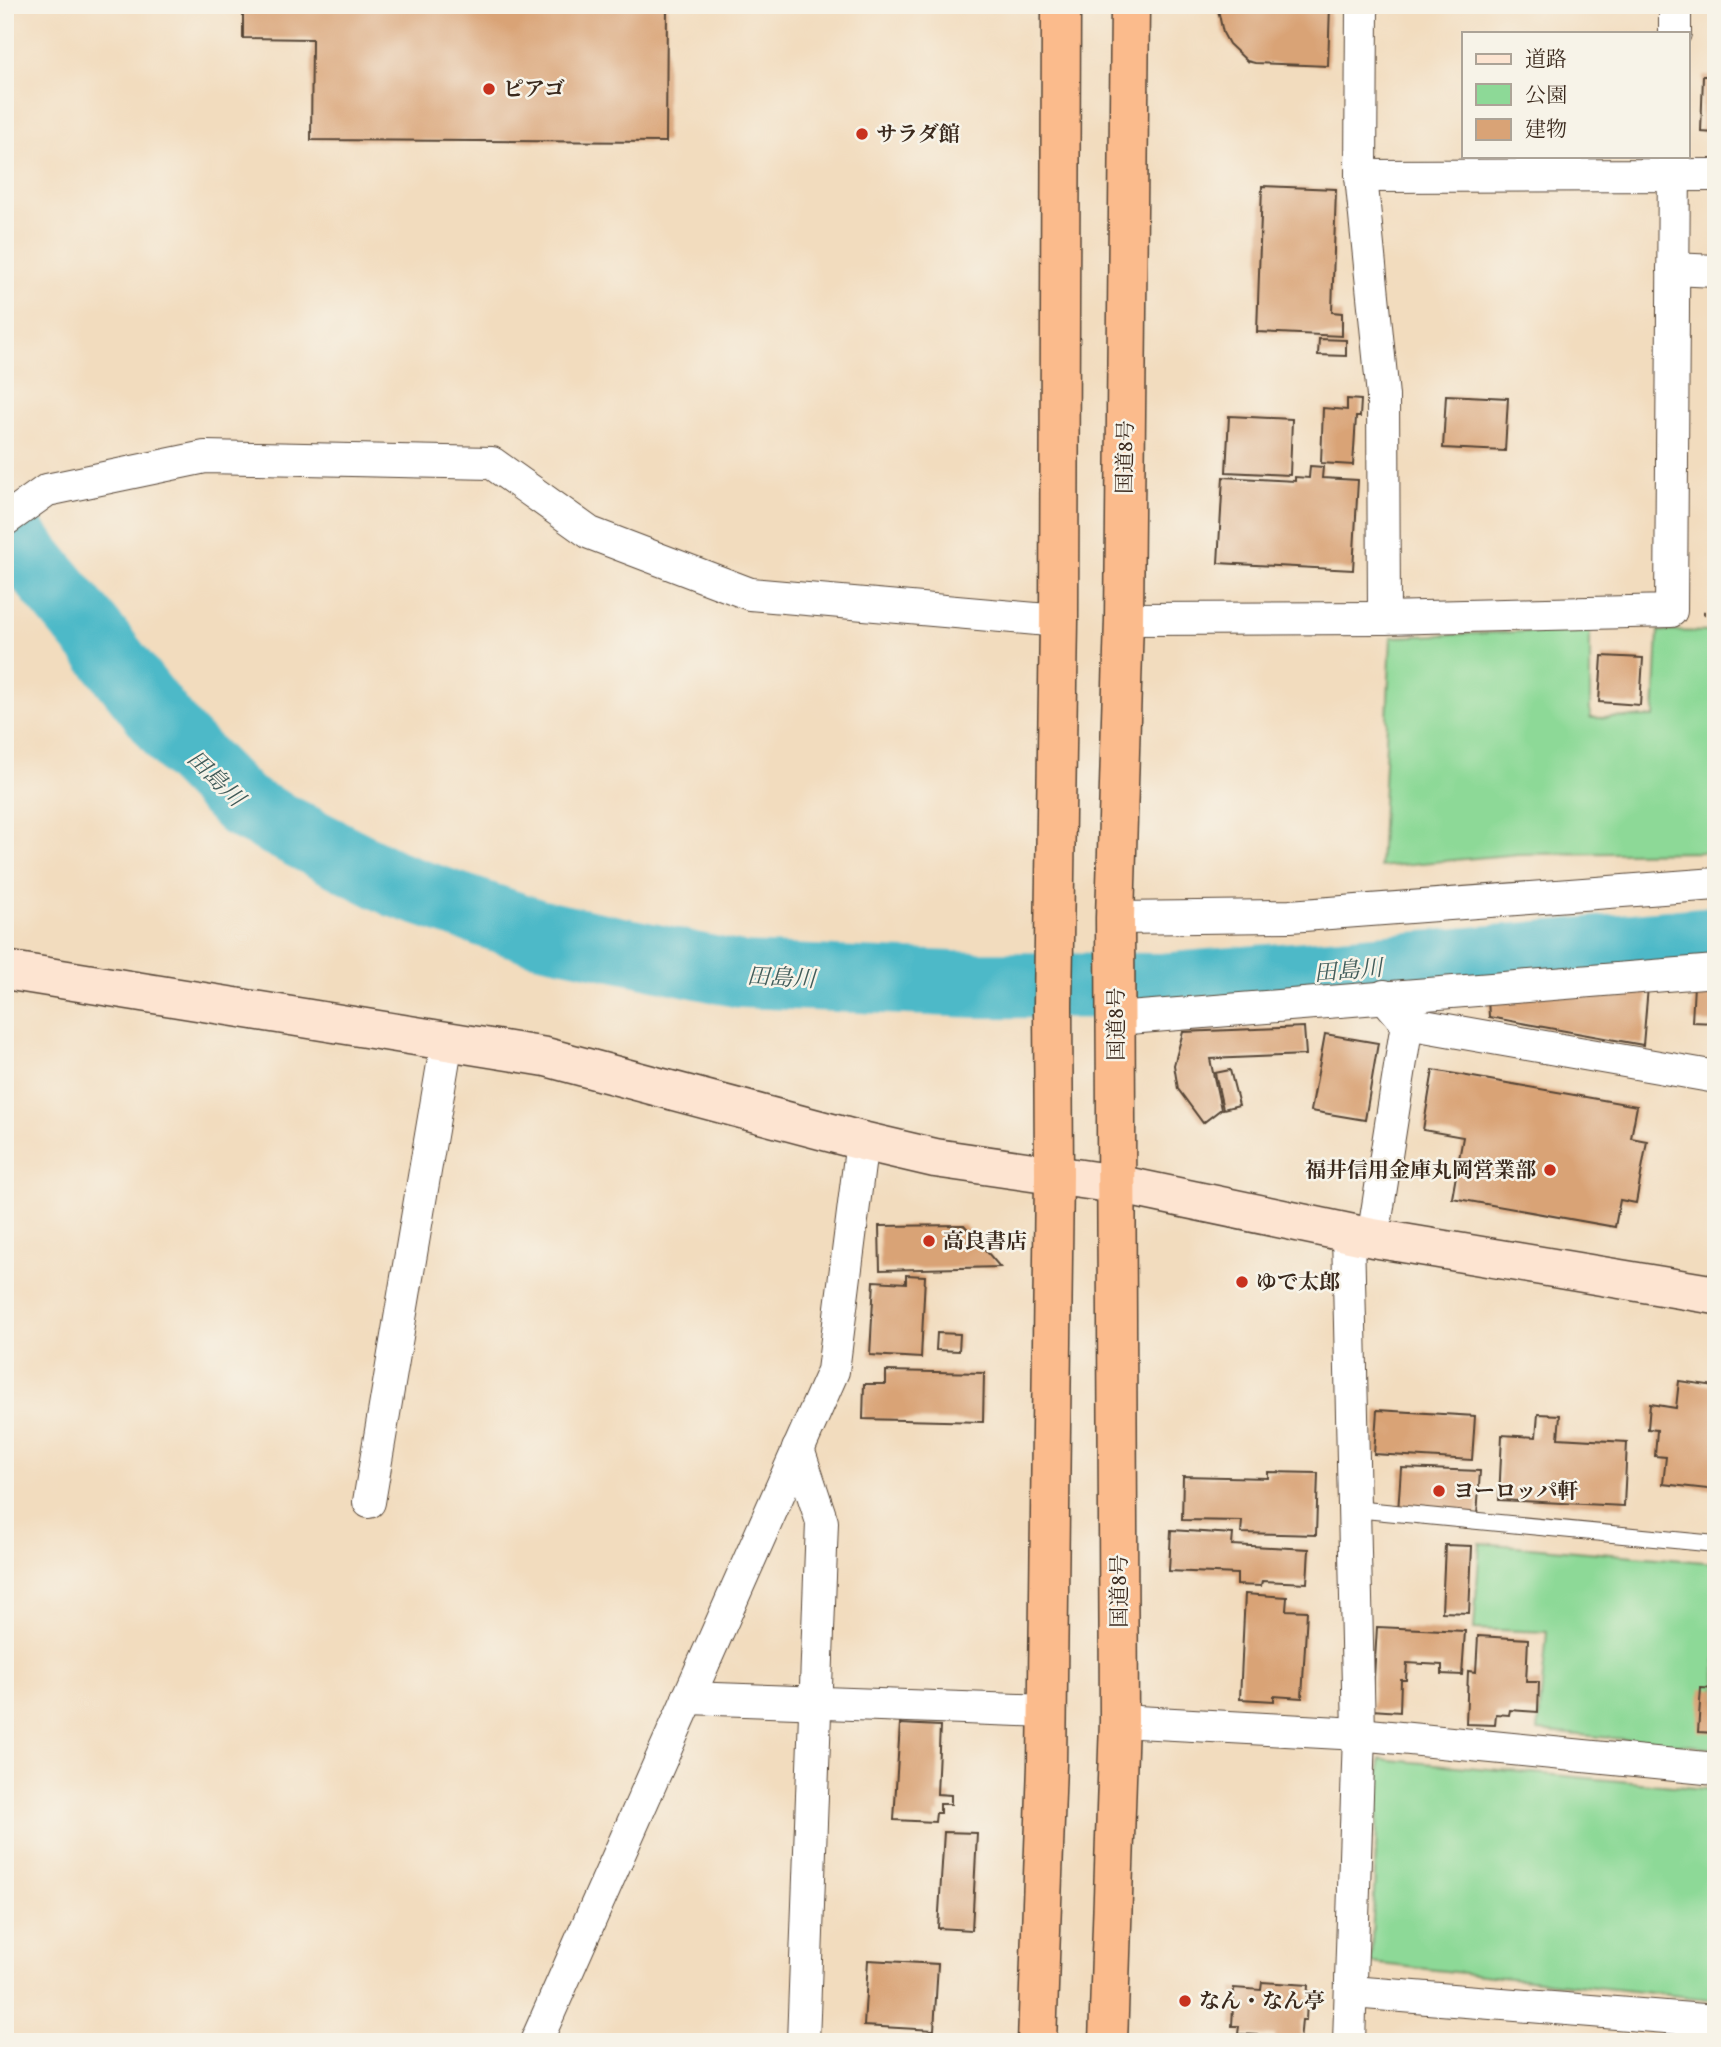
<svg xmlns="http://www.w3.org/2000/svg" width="1721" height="2047" font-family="Vollkorn,'Noto Serif JP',serif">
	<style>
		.green { fill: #8dd997; stroke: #64825a; stroke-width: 2 }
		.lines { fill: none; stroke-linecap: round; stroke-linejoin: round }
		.river { stroke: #4db9c8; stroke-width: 66 }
		.building { fill: #d9a376 }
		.lane-casing { stroke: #564536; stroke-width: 18 }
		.street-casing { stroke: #564536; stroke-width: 34 }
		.secondary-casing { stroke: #564536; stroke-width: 41 }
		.highway-casing { stroke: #564536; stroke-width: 41 }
		.path { stroke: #564536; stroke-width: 4.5; stroke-dasharray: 2 5; stroke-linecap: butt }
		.lane { stroke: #fff; stroke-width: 16 }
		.street { stroke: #fff; stroke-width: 32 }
		.secondary { stroke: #fde4d1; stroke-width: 38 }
		.highway { stroke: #fbbb8c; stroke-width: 38 }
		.poi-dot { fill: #c8321e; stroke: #f7f3e8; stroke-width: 2.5 }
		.labels { text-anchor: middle; stroke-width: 5; stroke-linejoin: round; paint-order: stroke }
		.poi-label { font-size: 21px; font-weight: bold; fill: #3b2a1e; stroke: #f7f3e8; text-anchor: start }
		.street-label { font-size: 21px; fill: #3b2a1e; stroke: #f7f3e8 }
		.water-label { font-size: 23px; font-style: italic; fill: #415c5a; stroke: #f7f3e8 }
	</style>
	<rect width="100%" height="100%" fill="#f7f3e8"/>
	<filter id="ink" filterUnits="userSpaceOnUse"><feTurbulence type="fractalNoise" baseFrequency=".0143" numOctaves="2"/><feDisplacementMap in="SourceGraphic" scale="14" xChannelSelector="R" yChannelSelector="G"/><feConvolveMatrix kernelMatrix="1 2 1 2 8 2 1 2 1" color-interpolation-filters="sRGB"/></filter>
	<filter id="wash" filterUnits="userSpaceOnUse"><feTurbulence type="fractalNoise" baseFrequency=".00686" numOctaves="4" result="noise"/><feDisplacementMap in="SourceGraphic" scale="28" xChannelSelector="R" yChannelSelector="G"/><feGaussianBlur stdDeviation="1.57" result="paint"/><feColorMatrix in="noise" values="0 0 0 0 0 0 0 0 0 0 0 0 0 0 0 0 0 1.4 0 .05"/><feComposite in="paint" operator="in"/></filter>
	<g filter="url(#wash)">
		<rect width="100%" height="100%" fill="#f2dcbe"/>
		<g class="green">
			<polygon points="1590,629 1590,718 1654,717 1658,631 1716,632 1716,852 1519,854 1380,867 1391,637"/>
			<polygon points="1480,1543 1716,1563 1716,1748 1538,1731 1547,1632 1474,1629"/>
			<polygon points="1380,1759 1716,1790 1716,2000 1371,1963"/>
		</g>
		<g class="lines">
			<polyline class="river" points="5,527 98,640 176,739 242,806 397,885 537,932 741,975 976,985 1163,986 1716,939"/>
		</g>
		<g id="blocks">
			<g class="building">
				<polygon points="243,5 667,5 666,142 311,140 312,39 243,38"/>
				<polygon points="1217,5 1330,5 1328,66 1255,63 1247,61 1229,44 1223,33"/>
				<polygon points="1703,76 1716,76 1716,133 1701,132"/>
				<polygon points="1262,186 1336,189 1332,312 1342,313 1342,336 1257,332"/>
				<polygon points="1319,339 1346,340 1346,356 1318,355"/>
				<polygon points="1446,395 1508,398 1505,451 1443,448"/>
				<polygon points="1347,399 1361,400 1360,417 1356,417 1353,465 1321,463 1323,408 1347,410"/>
				<polygon points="1229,416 1292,419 1290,475 1226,472"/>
				<polygon points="1310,466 1323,467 1322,478 1358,480 1353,570 1218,563 1223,477 1295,481 1295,477 1309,478"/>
				<polygon points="1602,656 1643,658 1640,705 1599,702"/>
				<polygon points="1694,985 1716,987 1716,1023 1692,1022"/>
				<polygon points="1648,987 1643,1045 1489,1017 1488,997"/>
				<polygon points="1304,1027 1306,1055 1210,1059 1221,1109 1203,1123 1178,1089 1174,1065 1183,1032"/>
				<polygon points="1325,1034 1378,1043 1365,1120 1311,1111"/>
				<polygon points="1230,1070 1239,1105 1223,1109 1215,1073"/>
				<polygon points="1433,1070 1637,1106 1631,1138 1647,1141 1636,1203 1620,1200 1615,1227 1452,1198 1463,1137 1423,1130"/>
				<polygon points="964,1225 1000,1267 880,1270 879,1226"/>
				<polygon points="906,1275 925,1276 921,1358 870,1355 874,1281 906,1283"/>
				<polygon points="937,1333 960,1334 959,1351 936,1350"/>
				<polygon points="886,1371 984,1373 983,1422 863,1419 864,1384 886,1384"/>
				<polygon points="1679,1381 1716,1386 1716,1490 1663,1484 1666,1457 1655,1456 1657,1430 1648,1429 1650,1404 1676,1408"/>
				<polygon points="1377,1410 1475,1416 1472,1460 1374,1454"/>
				<polygon points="1538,1414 1560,1415 1558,1438 1627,1442 1624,1506 1499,1500 1502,1435 1536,1437"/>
				<polygon points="1401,1468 1480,1471 1477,1516 1398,1512"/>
				<polygon points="1268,1472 1318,1473 1316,1535 1241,1533 1242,1521 1182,1520 1183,1476 1268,1478"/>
				<polygon points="1171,1530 1233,1534 1232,1545 1309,1549 1307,1583 1262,1581 1261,1586 1237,1585 1237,1574 1169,1571"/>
				<polygon points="1445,1545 1472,1546 1469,1613 1442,1612"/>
				<polygon points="1245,1594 1287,1597 1286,1610 1307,1611 1302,1698 1274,1696 1274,1701 1240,1699"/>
				<polygon points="1377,1627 1465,1631 1462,1675 1442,1674 1442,1665 1407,1663 1406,1680 1401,1680 1400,1712 1372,1710"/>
				<polygon points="1478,1636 1528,1639 1526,1682 1539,1682 1538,1712 1510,1710 1509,1715 1496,1714 1495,1725 1466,1724 1468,1671 1476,1672"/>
				<polygon points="1701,1688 1716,1689 1716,1733 1698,1732"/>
				<polygon points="900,1724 940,1726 937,1794 951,1795 951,1804 940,1804 940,1813 936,1813 935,1822 894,1820"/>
				<polygon points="944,1832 977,1833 972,1930 938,1928"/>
				<polygon points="868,1960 938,1964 934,2030 864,2026"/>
				<polygon points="1262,1982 1308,1985 1306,2020 1302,2020 1300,2042 1275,2041 1275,2036 1238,2034 1239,2026 1232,2026 1234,1988 1261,1990"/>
			</g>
		</g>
	</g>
	<g filter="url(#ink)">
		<use href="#blocks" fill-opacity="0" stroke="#564536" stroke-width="2"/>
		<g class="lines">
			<defs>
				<polyline id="lane" points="1354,1509 1716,1544"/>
				<g id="street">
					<polyline points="1362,5 1361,176 1383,396 1384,618"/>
					<polyline points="1675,33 1675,5"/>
					<polyline points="1361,176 1716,175"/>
					<polyline points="1673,269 1716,271"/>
					<polyline points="5,520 47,490 205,457 492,463 590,533 750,594 1059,621"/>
					<polyline points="1124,619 1384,618 1671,611 1674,156"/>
					<polyline points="1115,918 1290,916 1716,884"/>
					<polyline points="1384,996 1407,1023 1716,1077"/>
					<polyline points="1116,1019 1716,971"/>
					<polyline points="1348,1233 1359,1734 1349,2042"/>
					<polyline points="1373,1238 1407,1023"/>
					<polyline points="798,1449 822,1522 803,2042"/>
					<polyline points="369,1502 447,1041"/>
					<polyline points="688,1698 1047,1711"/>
					<polyline points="1119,1721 1359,1734 1716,1769"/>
					<polyline points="1352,1992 1716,2021"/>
					<polyline points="536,2042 833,1371 862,1141"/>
				</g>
				<polyline id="secondary" points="5,970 546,1057 862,1141 935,1158 1116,1184 1373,1238 1716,1295"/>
				<g id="highway">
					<polyline points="1037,2042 1047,1765 1054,1174 1053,1006 1059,621 1061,5"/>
					<polyline points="1108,2042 1119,1721 1115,918 1124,619 1130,5"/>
				</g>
			</defs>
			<use href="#lane" class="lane-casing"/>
			<use href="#street" class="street-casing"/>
			<use href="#secondary" class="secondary-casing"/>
			<use href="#highway" class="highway-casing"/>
			<polyline class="path" points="1703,613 1716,613"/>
			<use href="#lane" class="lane"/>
			<use href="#street" class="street"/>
			<use href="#secondary" class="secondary"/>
			<use href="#highway" class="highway"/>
		</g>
	</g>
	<g class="poi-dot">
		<circle cx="489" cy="89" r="7"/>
		<circle cx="862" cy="134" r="7"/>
		<circle cx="1550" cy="1170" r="7"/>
		<circle cx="929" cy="1241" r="7"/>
		<circle cx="1242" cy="1282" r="7"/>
		<circle cx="1439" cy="1491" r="7"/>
		<circle cx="1185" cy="2001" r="7"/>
	</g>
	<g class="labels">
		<g class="poi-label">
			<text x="503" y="96">ピアゴ</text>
			<text x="876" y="141">サラダ館</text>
			<text x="1536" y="1177" text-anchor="end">福井信用金庫丸岡営業部</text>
			<text x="943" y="1248">高良書店</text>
			<text x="1256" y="1289">ゆで太郎</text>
			<text x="1453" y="1498">ヨーロッパ軒</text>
			<text x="1199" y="2008">なん・なん亭</text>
		</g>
		<g class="street-label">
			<text transform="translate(1125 457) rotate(-89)" y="7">国道8号</text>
			<text transform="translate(1116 1024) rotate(-90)" y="7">国道8号</text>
			<text transform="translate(1119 1591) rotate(-90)" y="7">国道8号</text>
		</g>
		<g class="water-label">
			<text transform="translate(216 778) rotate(44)" y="8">田島川</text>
			<text transform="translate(1348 970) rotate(-5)" y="8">田島川</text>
			<text transform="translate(781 977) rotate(3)" y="8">田島川</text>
		</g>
	</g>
	<rect width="1721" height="2047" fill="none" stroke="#f7f3e8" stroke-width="28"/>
	<rect x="1462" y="32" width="228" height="126" fill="#f7f3e8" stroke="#aca397" stroke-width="2"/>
	<rect x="1476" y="54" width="35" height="10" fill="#fde4d1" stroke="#aca397" stroke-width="2"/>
	<text x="1525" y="66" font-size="21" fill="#3b2a1e">道路</text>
	<rect x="1476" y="84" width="35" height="21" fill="#8dd997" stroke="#aca397" stroke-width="2"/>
	<text x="1525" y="102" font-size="21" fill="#3b2a1e">公園</text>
	<rect x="1476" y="119" width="35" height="21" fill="#d9a376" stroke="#aca397" stroke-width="2"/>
	<text x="1525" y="136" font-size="21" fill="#3b2a1e">建物</text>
</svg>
